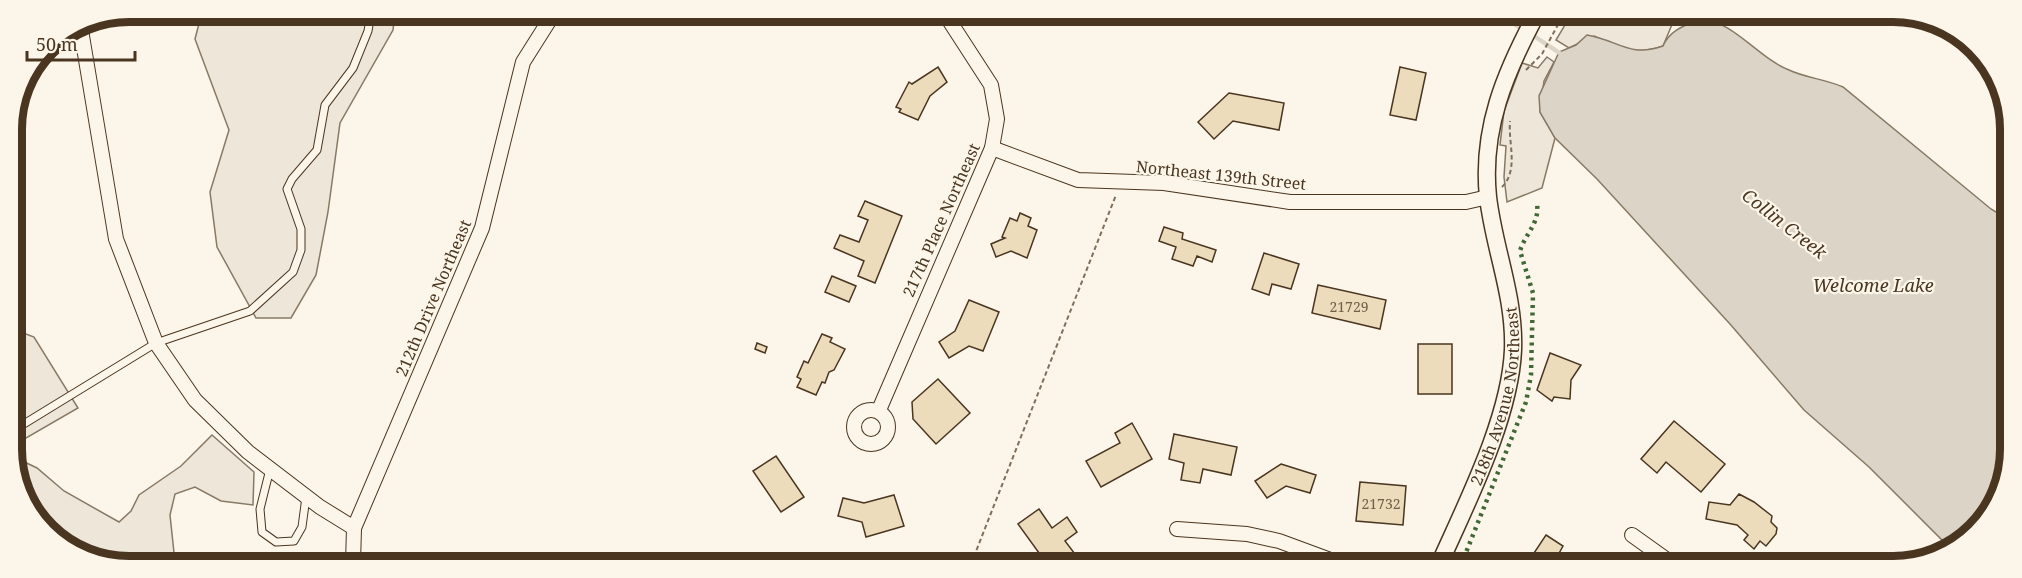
<svg xmlns="http://www.w3.org/2000/svg" width="2022" height="578" font-family="'Noto Serif',serif">
	<style>
		.green { fill: #ede6d9; stroke: #887966; stroke-width: 1.5 }
		.water { fill: #dcd4c6; stroke: #887966; stroke-width: 1.5 }
		.lines { fill: none; stroke-linecap: round; stroke-linejoin: round }
		.stream { stroke: #dcd4c6; stroke-width: 4.5 }
		.building { fill: #ecdcbc; stroke: #4a3520; stroke-width: 1.5 }
		.service-casing { stroke: #4a3520; stroke-width: 9 }
		.minor-casing { stroke: #4a3520; stroke-width: 16 }
		.tertiary-casing { stroke: #4a3520; stroke-width: 19 }
		.path { stroke: #7f6f5c; stroke-width: 2; stroke-dasharray: 4.5 3; stroke-linecap: butt }
		.service { stroke: #fbf6e9; stroke-width: 7 }
		.minor { stroke: #fbf6e9; stroke-width: 14 }
		.tertiary { stroke: #fbf6e9; stroke-width: 16 }
		.hedge { stroke: #436837; stroke-width: 4.5; stroke-dasharray: 3 4.5; stroke-linecap: butt }
		.labels { text-anchor: middle; stroke-width: 4.5; stroke-linejoin: round; paint-order: stroke }
		.number-label { font-size: 14px; fill: #725f47 }
		.street-label { font-size: 16px; fill: #4a3520; stroke: #fbf6e9 }
		.water-label { font-size: 18px; font-style: italic; fill: #4a3520; stroke: #fbf6e9 }
		.rim { fill: none; stroke: #4a3520; stroke-width: 8 }
	</style>
	<rect width="100%" height="100%" fill="#fbf6e9"/>
	<g class="green">
		<polygon points="202,12 395,13 393,30 340,123 328,212 316,275 291,318 256,318 217,247 210,192 229,130 195,39"/>
		<path d="M1562 15H1676L1663 46C1635 56 1619 48 1594 36L1569 48 1556 40 1565 25Z"/>
		<polygon points="1547,57 1554,62 1544,81 1540,112 1555,138 1542,188 1507,202 1504,177 1506,146 1500,145 1504,111 1522,63 1538,68"/>
		<polygon points="13,329 34,337 78,408 14,445"/>
		<polygon points="212,435 254,472 253,505 221,501 195,487 175,494 170,515 175,562 99,562 41,526 14,471 14,457 37,468 64,491 119,522 131,511 139,495 181,466"/>
	</g>
	<path class="water" d="M1700 19C1733 20 1758 58 1789 70 1806 78 1825 79 1843 87L1991 209 2007 219 2006 479 1970 537 1948 546 1869 467 1804 410 1730 324 1597 179 1555 138 1540 112 1539 96 1559 52 1576 45 1587 35C1618 40 1629 58 1663 46 1670 30 1684 26 1700 19Z"/>
	<g class="lines">
		<g class="stream">
			<polyline points="1500,15 1524,30"/>
			<polyline points="1531,34 1564,56"/>
		</g>
	</g>
	<g class="building">
		<polygon points="938,67 947,82 930,96 918,120 899,112 901,109 896,107 909,82 912,84"/>
		<polygon points="1400,67 1426,73 1416,120 1390,115"/>
		<polygon points="1229,93 1284,103 1279,130 1233,121 1214,139 1198,122"/>
		<polygon points="865,201 902,216 875,283 858,276 864,261 834,248 840,235 859,242 868,220 858,216"/>
		<polygon points="1020,213 1031,218 1028,226 1037,230 1027,258 1011,251 996,257 991,244 1005,238 1002,237 1010,218 1017,221"/>
		<polygon points="1164,227 1183,233 1182,239 1216,250 1212,262 1197,256 1193,266 1172,259 1176,247 1159,241"/>
		<polygon points="1264,253 1299,264 1291,289 1272,284 1269,295 1252,289"/>
		<polygon points="832,276 856,286 849,302 825,292"/>
		<polygon points="1318,285 1386,300 1380,329 1312,313"/>
		<polygon points="969,300 999,312 983,351 969,346 949,358 939,342 955,331"/>
		<polygon points="822,334 832,338 830,342 845,349 834,370 829,372 825,383 822,382 816,395 797,387 801,379 797,377 804,361 808,363"/>
		<polygon points="757,343 767,347 765,353 755,349"/>
		<rect x="1418" y="344" width="34" height="50"/>
		<polygon points="1550,353 1581,365 1571,380 1570,399 1554,397 1552,401 1537,390"/>
		<polygon points="938,379 970,413 936,444 913,419 912,402"/>
		<polygon points="1674,421 1725,464 1701,492 1666,462 1657,473 1641,459"/>
		<polygon points="1132,423 1152,459 1101,487 1086,461 1120,443 1115,433"/>
		<polygon points="1174,434 1237,447 1231,475 1203,469 1200,483 1181,480 1184,463 1169,459"/>
		<polygon points="776,456 804,497 781,512 753,471"/>
		<polygon points="1281,464 1316,475 1310,493 1286,486 1267,498 1255,481"/>
		<polygon points="1360,482 1406,486 1403,525 1356,521"/>
		<polygon points="1739,494 1754,502 1772,516 1771,522 1777,528 1776,534 1766,546 1760,541 1754,549 1744,540 1748,535 1737,525 1706,519 1709,502 1730,505"/>
		<polygon points="894,495 904,526 866,537 862,522 838,516 843,498 864,503"/>
		<polygon points="1039,509 1052,528 1067,517 1077,532 1065,541 1078,558 1069,564 1047,564 1018,524"/>
		<polygon points="1546,535 1563,546 1557,557 1569,565 1526,565"/>
		<polygon points="1811,557 1818,563 1821,566 1804,566"/>
	</g>
	<g class="lines">
		<defs>
			<g id="service">
				<polyline points="14,430 156,343 250,311 293,272 301,250 301,229 287,189 292,179 317,150 325,105 353,68 368,31 371,13"/>
				<polyline points="270,469 260,509 262,532 276,542 294,541 302,527 306,497"/>
			</g>
			<g id="minor">
				<polyline points="80,24 116,239 156,343 195,400 248,452 320,507 354,528"/>
				<polyline points="992,148 1078,180 1164,183 1290,202 1466,202 1488,197"/>
				<circle cx="871" cy="427" r="17"/>
				<polyline points="879,410 992,148 997,119 991,85 945,14"/>
				<polyline points="1177,529 1247,534 1279,541 1344,565"/>
				<polyline points="1632,535 1674,565"/>
				<polyline points="353,563 354,528 482,228 523,62 554,13"/>
			</g>
			<g id="tertiary">
				<path id="s1" d="M1439 565C1467 502 1510 418 1513 350 1515 296 1494 249 1488 197 1481 129 1505 73 1536 15"/>
			</g>
		</defs>
		<use href="#service" class="service-casing"/>
		<use href="#minor" class="minor-casing"/>
		<use href="#tertiary" class="tertiary-casing"/>
		<g class="path">
			<polyline points="1526,70 1542,54 1560,21 1560,15"/>
			<path d="M1502 187C1519 170 1508 143 1510 121"/>
			<polyline points="971,564 1116,195"/>
		</g>
		<use href="#service" class="service"/>
		<use href="#minor" class="minor"/>
		<use href="#tertiary" class="tertiary"/>
		<path class="hedge" d="M1461 565 1526 402 1531 375 1533 293 1520 251C1525 234 1540 223 1537 204"/>
	</g>
	<g class="labels">
		<g class="number-label">
			<text x="1349" y="312">21729</text>
			<text x="1381" y="509">21732</text>
		</g>
		<g class="street-label">
			<text transform="translate(1221 175) rotate(6)" y="6">Northeast 139th Street</text>
			<text transform="translate(941 220) rotate(-66)" y="6">217th Place Northeast</text>
			<text transform="translate(433 298) rotate(-67)" y="6">212th Drive Northeast</text>
			<text dy="6" stroke="none"><textPath href="#s1" startOffset="180">218th Avenue Northeast</textPath></text>
		</g>
		<g class="water-label">
			<text transform="translate(1784 224) rotate(38)" y="6">Collin Creek</text>
			<text x="1873" y="292">Welcome Lake</text>
		</g>
	</g>
	<path d="M0 0H2022V578H0ZM129 22H1893A107 107 0 0 1 2000 129V449A107 107 0 0 1 1893 556H129A107 107 0 0 1 22 449V129A107 107 0 0 1 129 22Z" fill="#fbf6e9" fill-rule="evenodd"/>
	<path class="rim" d="M129 22H1893A107 107 0 0 1 2000 129V449A107 107 0 0 1 1893 556H129A107 107 0 0 1 22 449V129A107 107 0 0 1 129 22Z"/>
	<path d="M27 51v9h108v-9" fill="none" stroke="#4a3520" stroke-width="3"/>
	<text x="36" y="51" font-size="18" fill="#4a3520" stroke="#fbf6e9" stroke-width="4.5" paint-order="stroke">50 m</text>
</svg>
